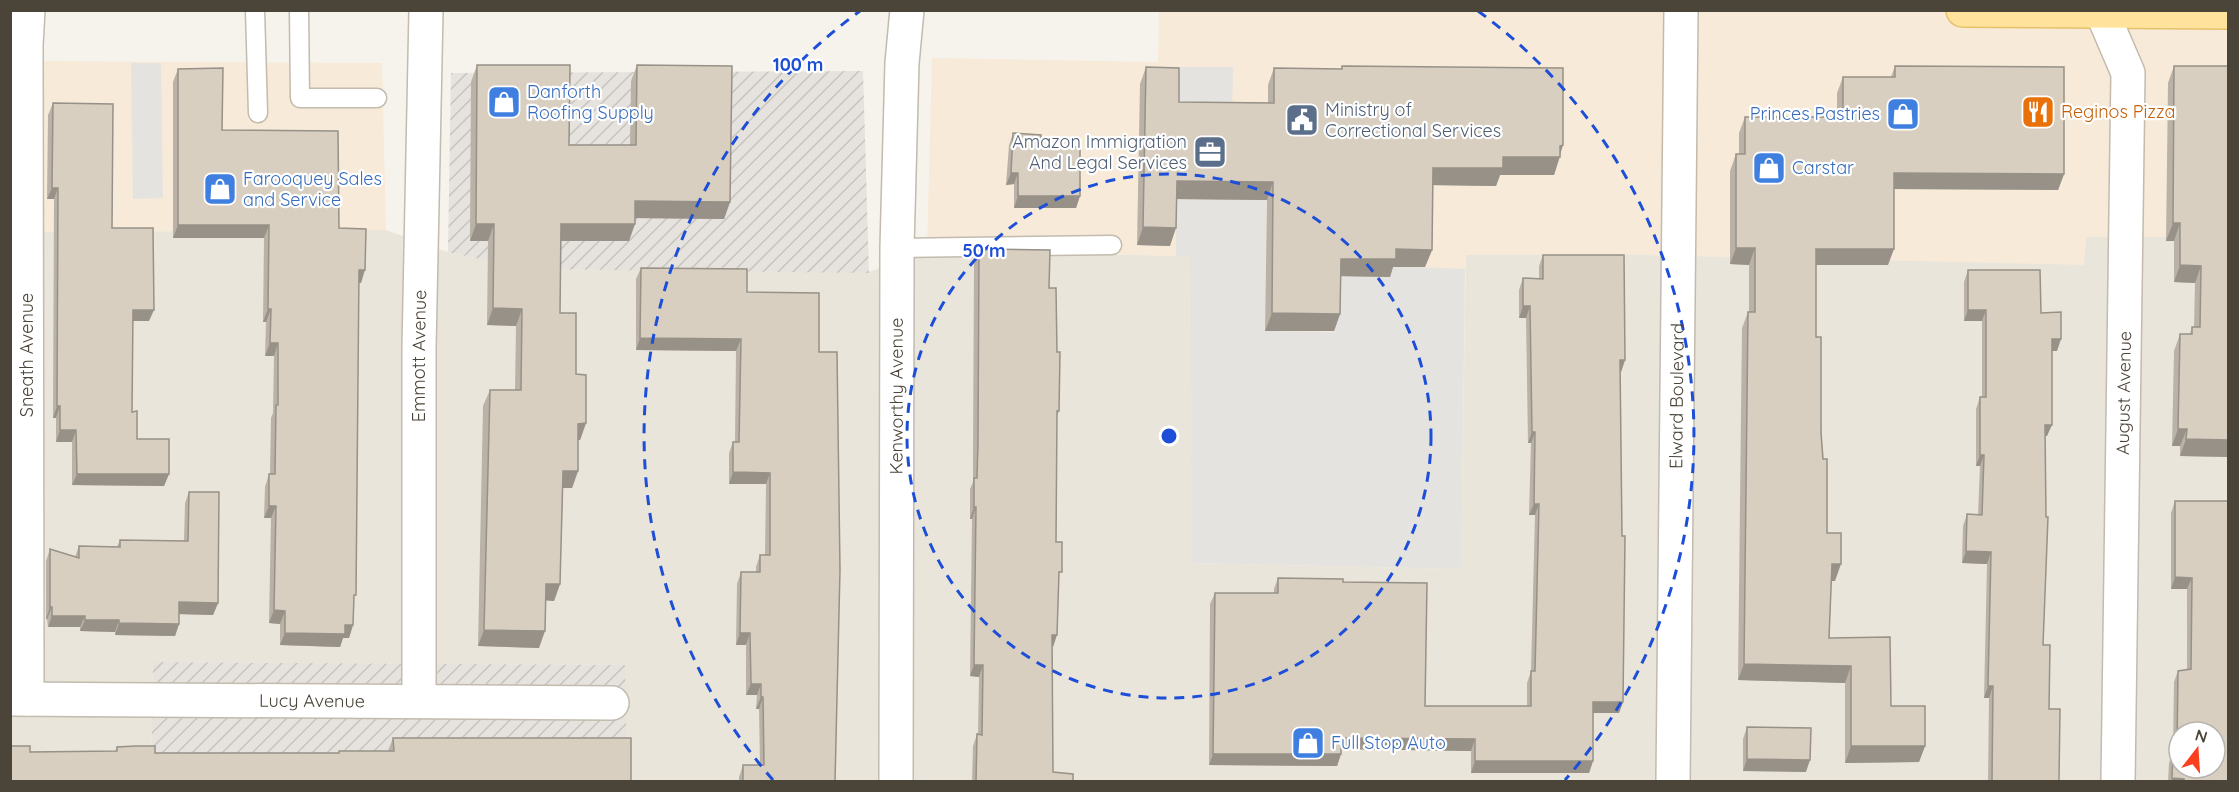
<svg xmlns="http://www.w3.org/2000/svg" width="2239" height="792" font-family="Quicksand,sans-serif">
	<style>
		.residential { fill: #eae5da; fill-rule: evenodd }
		.commercial { fill: #f7ead8 }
		.industrial { fill: url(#industrial-furrows) }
		.parking { fill: #e5e3e0 }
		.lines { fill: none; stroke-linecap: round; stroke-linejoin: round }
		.service-casing { stroke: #c2bbae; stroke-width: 21 }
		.minor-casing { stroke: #c2bbae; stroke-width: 36 }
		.primary-casing { stroke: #e6c16a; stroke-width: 36 }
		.service { stroke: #fff; stroke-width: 18 }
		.minor { stroke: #fff; stroke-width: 33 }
		.primary { stroke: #ffe39c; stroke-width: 33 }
		.wall { fill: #bab2a6 }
		.shaded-wall { fill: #979187 }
		.building { fill: #d8cfc1; stroke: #979187; stroke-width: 1.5; fill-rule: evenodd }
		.ring { fill: none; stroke: #1d4ed8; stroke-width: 3; stroke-dasharray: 10 8 }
		.labels { text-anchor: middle; stroke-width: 4.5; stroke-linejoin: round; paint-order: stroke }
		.shop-label { font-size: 18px; fill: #366cbe; stroke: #fff; text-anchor: start }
		.service-label { font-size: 18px; fill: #4e5e75; stroke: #fff; text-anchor: start }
		.food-label { font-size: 18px; fill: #c56008; stroke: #fff; text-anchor: start }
		.street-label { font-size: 18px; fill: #4b4439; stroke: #fff }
		.centre { fill: #1d4ed8; stroke: #fff; stroke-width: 3 }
		.ring-label { font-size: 18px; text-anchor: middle; font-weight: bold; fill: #1d4ed8; stroke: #fff; stroke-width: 4.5; stroke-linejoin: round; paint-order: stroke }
	</style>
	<defs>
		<pattern id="industrial-furrows" width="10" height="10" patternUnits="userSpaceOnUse" patternTransform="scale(1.5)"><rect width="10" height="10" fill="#e6e2dd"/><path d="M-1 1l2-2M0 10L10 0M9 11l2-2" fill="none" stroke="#c7c3be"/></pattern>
	</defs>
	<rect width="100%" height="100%" fill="#f6f3ec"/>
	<path class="residential" d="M2228 227V781H627L624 665 153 662 151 781H11L10 232 386 230 448 252 524 269 869 272 927 251 1189 256 1193 563 1460 569 1466 255H1645L2084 264 2086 237H2223ZM2179 732H2215V768H2179Z"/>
	<g class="commercial">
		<polygon points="1159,11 2228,11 2228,227 2223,237 2086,237 2084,265 1645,255 1466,255 1461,569 1192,563 1189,256 927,251 932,58 1158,62"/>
		<polygon points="43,61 382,63 386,230 38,232"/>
	</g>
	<g class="industrial">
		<polygon points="863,71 869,273 524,269 448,252 451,73"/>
		<polygon points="153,662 625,665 627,781 151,782"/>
	</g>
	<g class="parking">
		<polygon points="131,63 161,63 163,198 133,199"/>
		<polygon points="1173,67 1233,67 1232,120 1172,119"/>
		<polygon points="1175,186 1195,199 1221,199 1267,186 1265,331 1334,332 1335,240 1390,266 1465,269 1461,569 1192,563 1189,256 1176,256"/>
	</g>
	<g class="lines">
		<defs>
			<g id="service">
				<polyline points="255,10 258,113"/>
				<polyline points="299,10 300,98 377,98"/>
				<polyline points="897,248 1112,245"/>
			</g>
			<g id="minor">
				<polyline points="2101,10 2128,73 2118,782"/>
				<path id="s1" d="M10 699 612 703"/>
				<polyline points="27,699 26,45 28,10"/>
				<path id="s2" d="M419 701V348L426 10"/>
				<path id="s3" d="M896 782 897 248 902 63 907 10"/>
				<path id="s4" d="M1673 782 1681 10"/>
			</g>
			<polyline id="primary" points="1963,10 2228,12"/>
		</defs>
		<use href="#service" class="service-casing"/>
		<use href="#minor" class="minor-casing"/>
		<use href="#primary" class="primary-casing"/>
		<use href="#service" class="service"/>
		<use href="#minor" class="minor"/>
		<use href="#primary" class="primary"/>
	</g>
	<g class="wall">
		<polygon points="477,65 569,145 630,145 631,81 637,65 730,202 724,219 635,218 629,241 561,241 560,313 576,374 586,423 580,440 578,440 578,471 572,488 563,488 560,584 554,601 545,600 539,648 478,646 483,406 490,390 515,390 516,326 487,325 488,241 470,241 471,82"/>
		<polygon points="1342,66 1560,154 1560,157 1554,175 1500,175 1496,186 1433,185 1432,250 1425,267 1393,267 1390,277 1341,276 1340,314 1334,331 1265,331 1267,200 1177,199 1170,246 1137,245 1140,84 1146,67 1179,102 1268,103 1268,85 1274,68 1341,69"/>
		<polygon points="1895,66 2064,174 2058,190 1894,189 1888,265 1816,265 1816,337 1827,533 1835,581 1831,581 1829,638 1891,706 1925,746 1919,762 1845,763 1845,683 1738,680 1742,328 1748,312 1749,312 1749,265 1730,264 1730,171 1736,154 1739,154 1739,133 1745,117 1837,117 1837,93 1843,77 1891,77"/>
		<polygon points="2174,66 2229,457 2180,456 2180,446 2172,446 2174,351 2180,334 2190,334 2192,327 2194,327 2195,283 2174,282 2174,241 2166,241 2168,83"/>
		<polygon points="178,69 222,130 339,228 361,283 358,283 353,625 349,638 343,638 340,647 280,645 280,624 269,623 271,518 264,518 265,487 269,474 270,474 271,418 273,413 274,356 265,356 266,322 263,322 264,238 173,238 173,82"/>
		<polygon points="53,103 112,228 149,321 133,321 132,412 137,439 169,474 164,486 72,485 72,442 56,442 56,418 53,418 54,199 47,199 48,115"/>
		<polygon points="1013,133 1041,147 1080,196 1076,208 1014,208 1014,184 1006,185 1009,145"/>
		<polygon points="979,249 1049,288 1057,352 1059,411 1056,418 1056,542 1058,581 1053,647 1052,647 1053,772 1073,782 972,782 973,746 977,734 978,735 979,677 970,676 972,519 970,519 970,489 973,482 973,455 974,261"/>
		<polygon points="1543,255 1625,360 1621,372 1620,372 1623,702 1619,713 1593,713 1593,761 1589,773 1471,773 1471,751 1341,749 1341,754 1337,766 1209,765 1210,604 1215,593 1274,593 1274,589 1278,578 1343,582 1425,706 1527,706 1527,683 1531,671 1535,515 1529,515 1531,443 1528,443 1526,318 1519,318 1519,290 1523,278 1539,279 1539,266"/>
		<polygon points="641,268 747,292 819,352 835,782 739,782 739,777 743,765 760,765 759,709 756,709 757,695 746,695 746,645 736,645 737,584 741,572 756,572 756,567 760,555 765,555 766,484 729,484 729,453 733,442 735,442 736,351 636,350 636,279"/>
		<polygon points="1968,270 2041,313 2057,351 2052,351 2047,436 2045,436 2043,645 2049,709 2059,782 1988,782 1989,698 1984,698 1987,564 1962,563 1963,526 1967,514 1978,515 1980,466 1976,466 1976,409 1980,397 1982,397 1982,321 1964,321 1964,282"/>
		<polygon points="189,492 218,603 213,615 179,614 179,624 175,636 115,635 115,632 80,631 80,627 48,627 47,619 46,619 46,561 50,549 75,557 79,546 117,547 120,540 184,541 185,503"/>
		<polygon points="2175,501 2229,501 2229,782 2168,782 2169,763 2173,752 2174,682 2178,671 2187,670 2187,589 2171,589 2171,513"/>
		<polygon points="1747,727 1806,772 1743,771 1743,739"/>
		<polygon points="393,738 631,782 115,751 117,747 155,753 338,753 339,751 388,751"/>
	</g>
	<g class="shaded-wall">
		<polygon points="1563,145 1554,175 1500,175 1496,186 1426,185 1433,168 1503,157"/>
		<polygon points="1011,173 1018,173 1014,184 1006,185"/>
		<polygon points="1894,173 2064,174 2058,190 1888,189"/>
		<polygon points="1177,181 1273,182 1267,200 1171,199"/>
		<polygon points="52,188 58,188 54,199 47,199"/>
		<polygon points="1018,196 1080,196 1076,208 1014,208"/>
		<polygon points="635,201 730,202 724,219 629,218"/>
		<polygon points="2173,223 2180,223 2174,241 2166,241"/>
		<polygon points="476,224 494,224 488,241 470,241"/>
		<polygon points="561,224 635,224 629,241 555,241"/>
		<polygon points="178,225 269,225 264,238 173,238"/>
		<polygon points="1143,227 1176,228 1170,246 1137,245"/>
		<polygon points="1736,248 1755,248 1749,265 1730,264"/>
		<polygon points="1396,249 1432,250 1425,267 1393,267 1390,277 1334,276 1341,259"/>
		<polygon points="1816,249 1894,249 1888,265 1810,265"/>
		<polygon points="2180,265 2201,266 2195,283 2174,282"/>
		<polygon points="359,270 365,270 361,283 354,283"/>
		<polygon points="1523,306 1530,306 1526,318 1519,318"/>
		<polygon points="493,308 522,309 516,326 487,325"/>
		<polygon points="268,309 271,309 266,322 263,322"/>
		<polygon points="133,310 154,310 149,321 129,321"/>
		<polygon points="1968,310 1986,310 1982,321 1964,321"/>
		<polygon points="1272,313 1340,314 1334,331 1265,331"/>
		<polygon points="640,338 741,339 736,351 636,350"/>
		<polygon points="2052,339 2061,339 2057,351 2047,351"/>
		<polygon points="270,343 278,343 274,356 265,356"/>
		<polygon points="1620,360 1625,360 1621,372 1615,372"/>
		<polygon points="57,406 60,406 56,418 53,418"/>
		<polygon points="586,423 580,440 572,440 578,424"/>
		<polygon points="2045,425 2052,425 2047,436 2041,436"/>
		<polygon points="2178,429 2187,429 2180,446 2172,446"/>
		<polygon points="60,430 76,430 72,442 56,442"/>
		<polygon points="1532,432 1535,432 1531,443 1528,443"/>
		<polygon points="2186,439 2229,440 2229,457 2180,456"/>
		<polygon points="1980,455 1984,455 1980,466 1976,466"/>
		<polygon points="563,471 578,471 572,488 557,488"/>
		<polygon points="733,472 770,473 766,484 729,484"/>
		<polygon points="77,474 169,474 164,486 72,485"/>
		<polygon points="1534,504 1539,504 1535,515 1529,515"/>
		<polygon points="269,506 276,506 271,518 264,518"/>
		<polygon points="974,507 976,507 972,519 970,519"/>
		<polygon points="1966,551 1991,552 1987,564 1962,563"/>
		<polygon points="1832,564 1841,564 1835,581 1826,581"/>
		<polygon points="2175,577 2192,578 2187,589 2171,589"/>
		<polygon points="546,584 560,584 554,601 539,600"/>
		<polygon points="179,602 218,603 213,615 175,614"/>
		<polygon points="50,607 52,607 47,619 46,619"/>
		<polygon points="274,610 285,611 280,624 269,623"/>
		<polygon points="52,616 85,616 80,627 48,627"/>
		<polygon points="85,620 119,620 115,632 80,631"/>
		<polygon points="119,623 179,624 175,636 115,635"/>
		<polygon points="345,625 353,625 349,638 343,638 340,647 280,645 285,633"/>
		<polygon points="484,630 545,631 539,648 478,646"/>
		<polygon points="740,633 750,633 746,645 736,645"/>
		<polygon points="1052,635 1057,635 1053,647 1048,647"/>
		<polygon points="1744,664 1851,666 1845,683 1738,680"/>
		<polygon points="974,665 983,665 979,677 970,676"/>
		<polygon points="751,684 761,684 757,695 746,695"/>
		<polygon points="1988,686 1993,686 1989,698 1984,698"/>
		<polygon points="761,697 763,697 759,709 756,709"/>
		<polygon points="1593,702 1623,702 1619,713 1589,713"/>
		<polygon points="1341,738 1475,739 1471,751 1337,749"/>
		<polygon points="1851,746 1925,746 1919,762 1845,763"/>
		<polygon points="1213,754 1341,754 1337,766 1209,765"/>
		<polygon points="1747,759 1810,760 1806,772 1743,771"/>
		<polygon points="1475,761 1593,761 1589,773 1471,773"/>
		<polygon points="2172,778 2184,779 2183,782 2171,782"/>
	</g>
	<g class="building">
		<polygon points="477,65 570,65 569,145 636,145 637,65 732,66 730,202 635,201 635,224 561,224 560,313 576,313 576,374 586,375 586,423 578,424 578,471 563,471 560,584 546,584 545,631 484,630 490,390 521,390 522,309 493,308 494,224 476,224"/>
		<polygon points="1342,66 1563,68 1563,145 1560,146 1560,157 1503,157 1503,168 1433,168 1432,250 1396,249 1396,259 1341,259 1340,314 1272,313 1273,182 1177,181 1176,228 1143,227 1146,67 1179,68 1179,102 1274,103 1274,68 1342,69"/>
		<polygon points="1895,66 2064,67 2064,174 1894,173 1894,249 1816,249 1816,337 1821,337 1821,433 1823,459 1827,459 1827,533 1841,533 1841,564 1832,564 1829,638 1890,637 1891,706 1925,706 1925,746 1851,746 1851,666 1744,664 1748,312 1755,312 1755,248 1736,248 1736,154 1745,154 1745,117 1843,117 1843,77 1895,77"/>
		<polygon points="2174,66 2229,66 2229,440 2186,439 2187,429 2178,429 2180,334 2192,334 2192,327 2200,327 2201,266 2180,265 2180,223 2173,223"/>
		<polygon points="223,68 222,130 338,131 339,228 366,229 365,270 359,270 356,595 354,595 353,625 345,625 345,634 285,633 285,611 274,610 276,506 269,506 269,474 275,474 276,405 278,405 278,343 270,343 271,309 268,309 269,225 178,225 178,69"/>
		<polygon points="53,103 113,104 112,228 153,228 154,310 133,310 132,412 137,411 137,439 169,439 169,474 77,474 76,430 60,430 60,406 57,406 58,188 52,188"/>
		<polygon points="1013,133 1041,135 1041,147 1080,147 1080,196 1018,196 1018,173 1011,173"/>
		<polygon points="979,249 1050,250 1049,288 1056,288 1057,352 1060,352 1059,411 1057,411 1056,542 1062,542 1062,572 1059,572 1057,635 1052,635 1053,772 1073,774 1073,782 976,782 977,734 982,735 983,665 974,665 976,507 974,507 974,478 977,478 978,443"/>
		<polygon points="1543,255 1624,255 1625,360 1620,360 1622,536 1625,536 1623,702 1593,702 1593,761 1475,761 1475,739 1341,738 1341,754 1213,754 1215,593 1278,593 1278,578 1343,579 1343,582 1427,583 1425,706 1531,706 1531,671 1535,671 1539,504 1534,504 1535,432 1532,432 1530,306 1523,306 1523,278 1543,279"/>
		<polygon points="641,268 747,269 747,292 819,293 819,352 837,352 840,570 835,782 743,782 743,765 764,765 763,697 761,697 761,684 751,684 750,633 740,633 741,572 760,572 760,555 770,555 770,473 733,472 733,442 739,442 741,339 640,338"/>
		<polygon points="1968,270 2040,270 2041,313 2061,312 2061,339 2052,339 2052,425 2045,425 2046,517 2048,517 2043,645 2050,645 2049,709 2060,709 2059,782 1992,782 1993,686 1988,686 1991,552 1966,551 1967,514 1982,515 1984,455 1980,455 1980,397 1986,397 1986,310 1968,310"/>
		<polygon points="189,492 219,492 218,603 179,602 179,624 119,623 119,620 85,620 85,616 52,616 52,607 50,607 50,549 79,558 79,546 120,547 120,540 188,541"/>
		<path d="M2175 501H2229V782H2184V779L2172 778 2173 752H2177L2178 671 2191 669 2192 578 2175 577ZM2179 732H2215V768H2179Z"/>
		<polygon points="1747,727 1811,728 1810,760 1747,759"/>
		<polygon points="393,738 631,738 631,782 10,782 10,746 30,746 30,752 117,751 117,747 136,746 155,746 155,753 339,753 339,751 394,751"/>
	</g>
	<g class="ring">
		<circle cx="1169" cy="436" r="262"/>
		<path d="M773 780A525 525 0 0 1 860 11M1478 11A525 525 0 0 1 1565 780"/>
	</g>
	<defs>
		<symbol id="shop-square" viewBox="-11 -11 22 22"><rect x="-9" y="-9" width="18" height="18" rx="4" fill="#3f7fe0" stroke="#fff"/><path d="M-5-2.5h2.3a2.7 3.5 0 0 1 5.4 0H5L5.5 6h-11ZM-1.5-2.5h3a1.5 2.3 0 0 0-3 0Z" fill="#fff"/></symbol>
		<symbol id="restaurant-square" viewBox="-11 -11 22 22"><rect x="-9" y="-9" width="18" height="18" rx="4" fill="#e8710a" stroke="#fff"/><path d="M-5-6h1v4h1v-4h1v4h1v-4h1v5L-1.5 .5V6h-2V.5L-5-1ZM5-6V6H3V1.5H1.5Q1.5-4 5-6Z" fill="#fff"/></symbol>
		<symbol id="civic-square" viewBox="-11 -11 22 22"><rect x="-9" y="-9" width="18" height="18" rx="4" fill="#5c6f8a" stroke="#fff"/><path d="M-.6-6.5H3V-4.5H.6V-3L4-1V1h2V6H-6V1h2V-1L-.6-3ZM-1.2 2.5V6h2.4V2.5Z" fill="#fff"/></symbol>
		<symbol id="office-square" viewBox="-11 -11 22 22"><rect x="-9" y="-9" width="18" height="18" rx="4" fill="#5c6f8a" stroke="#fff"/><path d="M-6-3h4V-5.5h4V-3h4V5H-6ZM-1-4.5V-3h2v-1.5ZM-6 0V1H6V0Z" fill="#fff"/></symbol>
	</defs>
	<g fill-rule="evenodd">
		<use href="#shop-square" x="485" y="83" width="38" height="38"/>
		<use href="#restaurant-square" x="2019" y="93" width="38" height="38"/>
		<use href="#shop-square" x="1884" y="95" width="38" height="38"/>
		<use href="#civic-square" x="1283" y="101" width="38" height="38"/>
		<use href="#office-square" x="1191" y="133" width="38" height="38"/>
		<use href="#shop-square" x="1750" y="149" width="38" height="38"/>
		<use href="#shop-square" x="201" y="170" width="38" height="38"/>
		<use href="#shop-square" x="1289" y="724" width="38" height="38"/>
	</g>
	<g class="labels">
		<g class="shop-label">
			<text x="527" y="98">Danforth<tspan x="527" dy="21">Roofing Supply</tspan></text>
			<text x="1880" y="120" text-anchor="end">Princes Pastries</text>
			<text x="1792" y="174">Carstar</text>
			<text x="243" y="185">Farooquey Sales<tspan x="243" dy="21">and Service</tspan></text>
			<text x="1331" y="749">Full Stop Auto</text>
		</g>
		<g class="service-label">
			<text x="1325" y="116">Ministry of<tspan x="1325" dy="21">Correctional Services</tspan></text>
			<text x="1187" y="148" text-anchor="end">Amazon Immigration<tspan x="1187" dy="21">And Legal Services</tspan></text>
		</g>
		<g class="food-label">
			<text x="2061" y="118">Reginos Pizza</text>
		</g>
		<g class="street-label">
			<text transform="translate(27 355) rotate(-90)" y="6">Sneath Avenue</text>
			<text dy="6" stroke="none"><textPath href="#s2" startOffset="345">Emmott Avenue</textPath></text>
			<text transform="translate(2124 393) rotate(-89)" y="6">August Avenue</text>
			<text dy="6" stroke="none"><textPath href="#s3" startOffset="386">Kenworthy Avenue</textPath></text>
			<text dy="6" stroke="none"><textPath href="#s4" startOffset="386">Elward Boulevard</textPath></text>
			<text dy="6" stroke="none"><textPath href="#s1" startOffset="302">Lucy Avenue</textPath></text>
		</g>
	</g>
	<circle cx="1169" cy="436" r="9" class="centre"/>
	<g class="ring-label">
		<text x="798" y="71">100 m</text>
		<text x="984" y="257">50 m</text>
	</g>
	<rect width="2239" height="792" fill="none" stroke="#4b4439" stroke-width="24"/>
	<g transform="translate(2197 750) rotate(17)"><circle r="28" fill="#ffffff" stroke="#b7b4b0" stroke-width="1.5"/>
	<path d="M0-4.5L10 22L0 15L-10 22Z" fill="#fc3f1d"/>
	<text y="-9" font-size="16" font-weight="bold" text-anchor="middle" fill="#4b4439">N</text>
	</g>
</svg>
